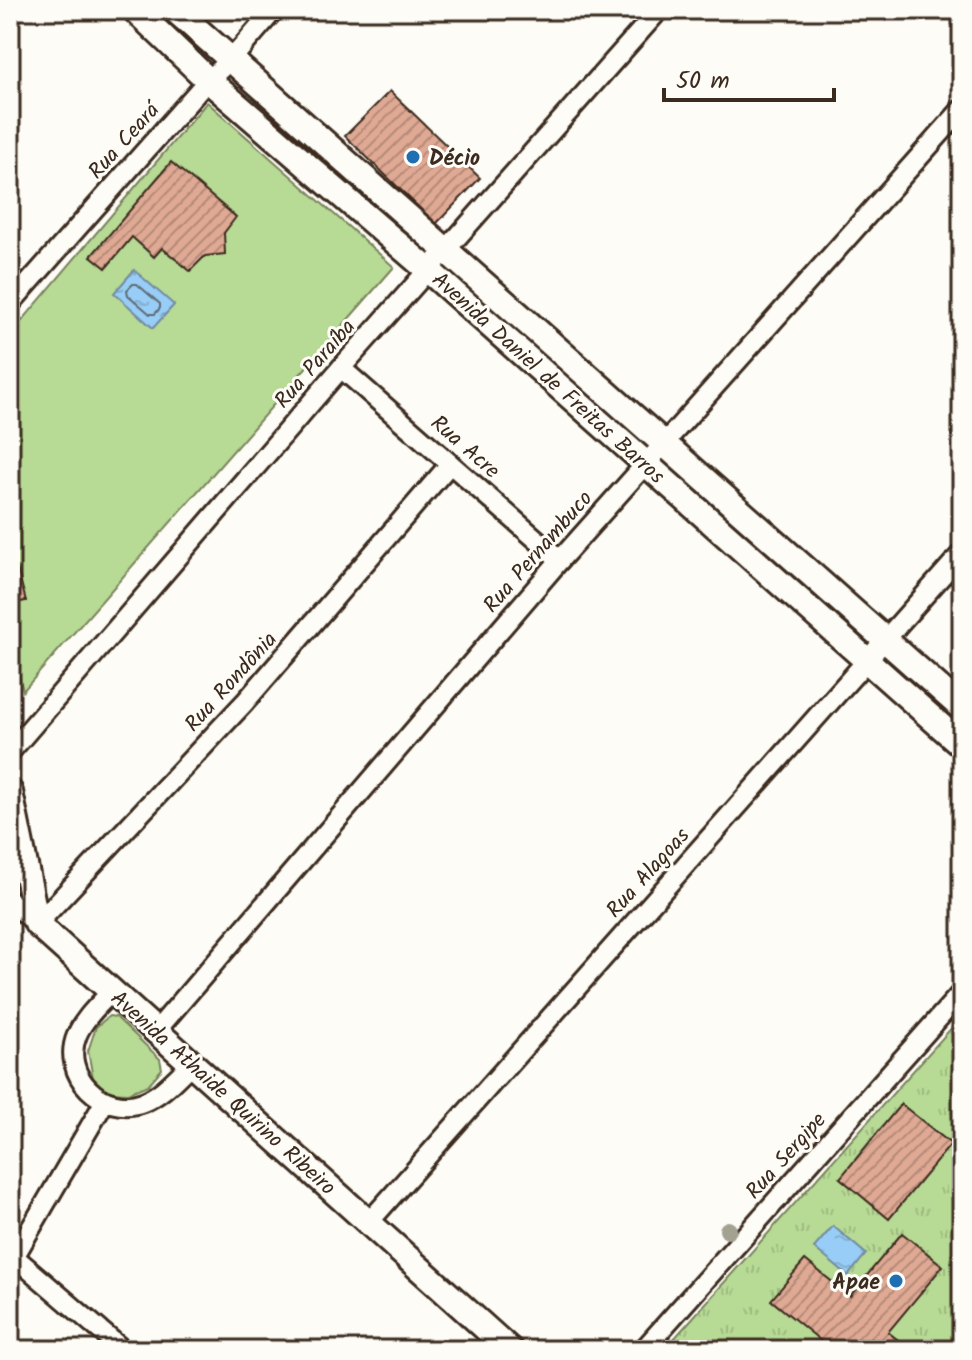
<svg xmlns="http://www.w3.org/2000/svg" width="972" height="1360" font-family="Kalam,sans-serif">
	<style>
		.grass { fill: url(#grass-tufts); stroke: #79825a; stroke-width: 2 }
		.park { fill: #b7da95; stroke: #79825a; stroke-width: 2 }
		.water { fill: url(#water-ripples); stroke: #728ca0; stroke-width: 2 }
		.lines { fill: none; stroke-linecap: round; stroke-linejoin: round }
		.shore { stroke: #606b74; stroke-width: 2 }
		.building { fill: url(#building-hatch); stroke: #3b2a1e; stroke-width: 2 }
		.minor-casing { stroke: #3b2a1e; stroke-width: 24 }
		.tertiary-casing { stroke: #3b2a1e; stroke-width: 30 }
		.minor { stroke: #fdfcf7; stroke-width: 18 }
		.tertiary { stroke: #fdfcf7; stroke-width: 24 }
		.tree { fill: #a3a190 }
		.poi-dot { fill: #1f6fb2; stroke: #fdfcf7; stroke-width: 3 }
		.labels { text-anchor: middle; stroke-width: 6; stroke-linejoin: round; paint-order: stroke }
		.street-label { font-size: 22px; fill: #3b2a1e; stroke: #fdfcf7 }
		.poi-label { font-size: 22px; font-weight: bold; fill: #3b2a1e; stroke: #fdfcf7; text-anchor: start }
	</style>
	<defs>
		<pattern id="grass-tufts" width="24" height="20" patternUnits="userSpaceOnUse" patternTransform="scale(2)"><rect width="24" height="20" fill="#b7da95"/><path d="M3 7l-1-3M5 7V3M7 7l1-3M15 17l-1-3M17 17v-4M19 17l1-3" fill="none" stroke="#9ebb80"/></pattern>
		<pattern id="water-ripples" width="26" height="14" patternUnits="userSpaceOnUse" patternTransform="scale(2)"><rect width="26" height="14" fill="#97cdf6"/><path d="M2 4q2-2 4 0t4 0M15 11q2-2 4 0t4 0" fill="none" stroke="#83b0d2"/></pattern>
		<pattern id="building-hatch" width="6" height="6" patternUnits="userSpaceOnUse" patternTransform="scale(2)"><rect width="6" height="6" fill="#dfa994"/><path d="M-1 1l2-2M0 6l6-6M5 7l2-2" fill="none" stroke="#b68a78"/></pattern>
	</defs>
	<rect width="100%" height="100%" fill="#fdfcf7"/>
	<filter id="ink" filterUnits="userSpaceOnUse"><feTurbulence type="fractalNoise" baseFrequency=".0125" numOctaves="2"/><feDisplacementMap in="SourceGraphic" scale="16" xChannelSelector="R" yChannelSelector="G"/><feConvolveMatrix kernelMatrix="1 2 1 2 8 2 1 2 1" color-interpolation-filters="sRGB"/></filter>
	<g filter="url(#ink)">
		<polygon class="grass" points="962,1016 962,1350 664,1350"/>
		<g class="park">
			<polygon points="207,102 394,267 23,691 10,642 10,335"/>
			<polygon points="109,1016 116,1017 160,1059 162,1069 148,1085 128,1093 108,1092 93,1078 88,1051 96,1027"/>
		</g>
		<g class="water">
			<polygon points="134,270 174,305 153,328 114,293"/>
			<polygon points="833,1226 866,1254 848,1276 814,1248"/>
		</g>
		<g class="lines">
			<polygon class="shore" points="133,284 137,284 160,304 160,308 155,314 150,314 128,295 127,290"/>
		</g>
		<g class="building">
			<polygon points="601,10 622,10 613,20"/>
			<polygon points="390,91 480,178 436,224 345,136"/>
			<polygon points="171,162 236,217 224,233 225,254 205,256 190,271 162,248 154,257 132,237 106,268 91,256"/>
			<polygon points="17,568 26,601 10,604 10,570"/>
			<polygon points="901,1104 951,1144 889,1219 840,1178"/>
			<polygon points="902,1233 943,1266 888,1332 911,1350 813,1350 821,1341 771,1300 805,1260 850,1296"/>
		</g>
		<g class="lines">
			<defs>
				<g id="minor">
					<polyline points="10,304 208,80 230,61 274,10"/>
					<polyline points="341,368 560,560"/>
					<polyline points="10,752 341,368 659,10"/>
					<polyline points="10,901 37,924 245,702 450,464"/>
					<path d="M112 991C100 1004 84 1018 77 1035 60 1075 103 1117 143 1102 162 1095 177 1077 192 1063"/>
					<polyline points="156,1031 560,560 962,109"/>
					<polyline points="369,1222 962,553"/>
					<polyline points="10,1253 123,1350"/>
					<polyline points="10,1264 105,1101"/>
					<polyline points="643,1350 962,992"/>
				</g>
				<g id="tertiary">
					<polyline points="135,10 208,80 428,270 962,745"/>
					<polyline points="175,10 962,708"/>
					<polyline points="10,792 37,924 510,1350"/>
				</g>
			</defs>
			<use href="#minor" class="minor-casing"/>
			<use href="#tertiary" class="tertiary-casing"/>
			<use href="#minor" class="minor"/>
			<use href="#tertiary" class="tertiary"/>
		</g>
		<circle class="tree" cx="728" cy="1230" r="9"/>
	</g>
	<g class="poi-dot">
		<circle cx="413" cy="157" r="8"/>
		<circle cx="896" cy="1281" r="8"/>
	</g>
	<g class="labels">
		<g class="street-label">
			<text transform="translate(123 140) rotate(-48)" y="8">Rua Ceará</text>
			<text transform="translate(314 363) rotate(-49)" y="8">Rua Paraíba</text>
			<text transform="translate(549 377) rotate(42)" y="8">Avenida Daniel de Freitas Barros</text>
			<text transform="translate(466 446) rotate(41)" y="8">Rua Acre</text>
			<text transform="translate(537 551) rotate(-49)" y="8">Rua Pernambuco</text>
			<text transform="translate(230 681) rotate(-48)" y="8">Rua Rondônia</text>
			<text transform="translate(647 872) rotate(-48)" y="8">Rua Alagoas</text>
			<text transform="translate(224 1092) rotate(42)" y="8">Avenida Athaide Quirino Ribeiro</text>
			<text transform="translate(785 1155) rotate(-48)" y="8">Rua Sergipe</text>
		</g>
		<g class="poi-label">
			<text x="429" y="165">Décio</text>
			<text x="880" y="1289" text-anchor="end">Apae</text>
		</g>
	</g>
	<rect width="972" height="1360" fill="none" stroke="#fdfcf7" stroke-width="40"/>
	<rect x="20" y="20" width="932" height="1320" fill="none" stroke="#3b2a1e" stroke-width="3" filter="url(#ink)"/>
	<path d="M664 88v12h170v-12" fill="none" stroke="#3b2a1e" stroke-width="4"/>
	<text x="676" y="88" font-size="24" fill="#3b2a1e" stroke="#fdfcf7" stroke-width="6" paint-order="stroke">50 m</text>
</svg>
